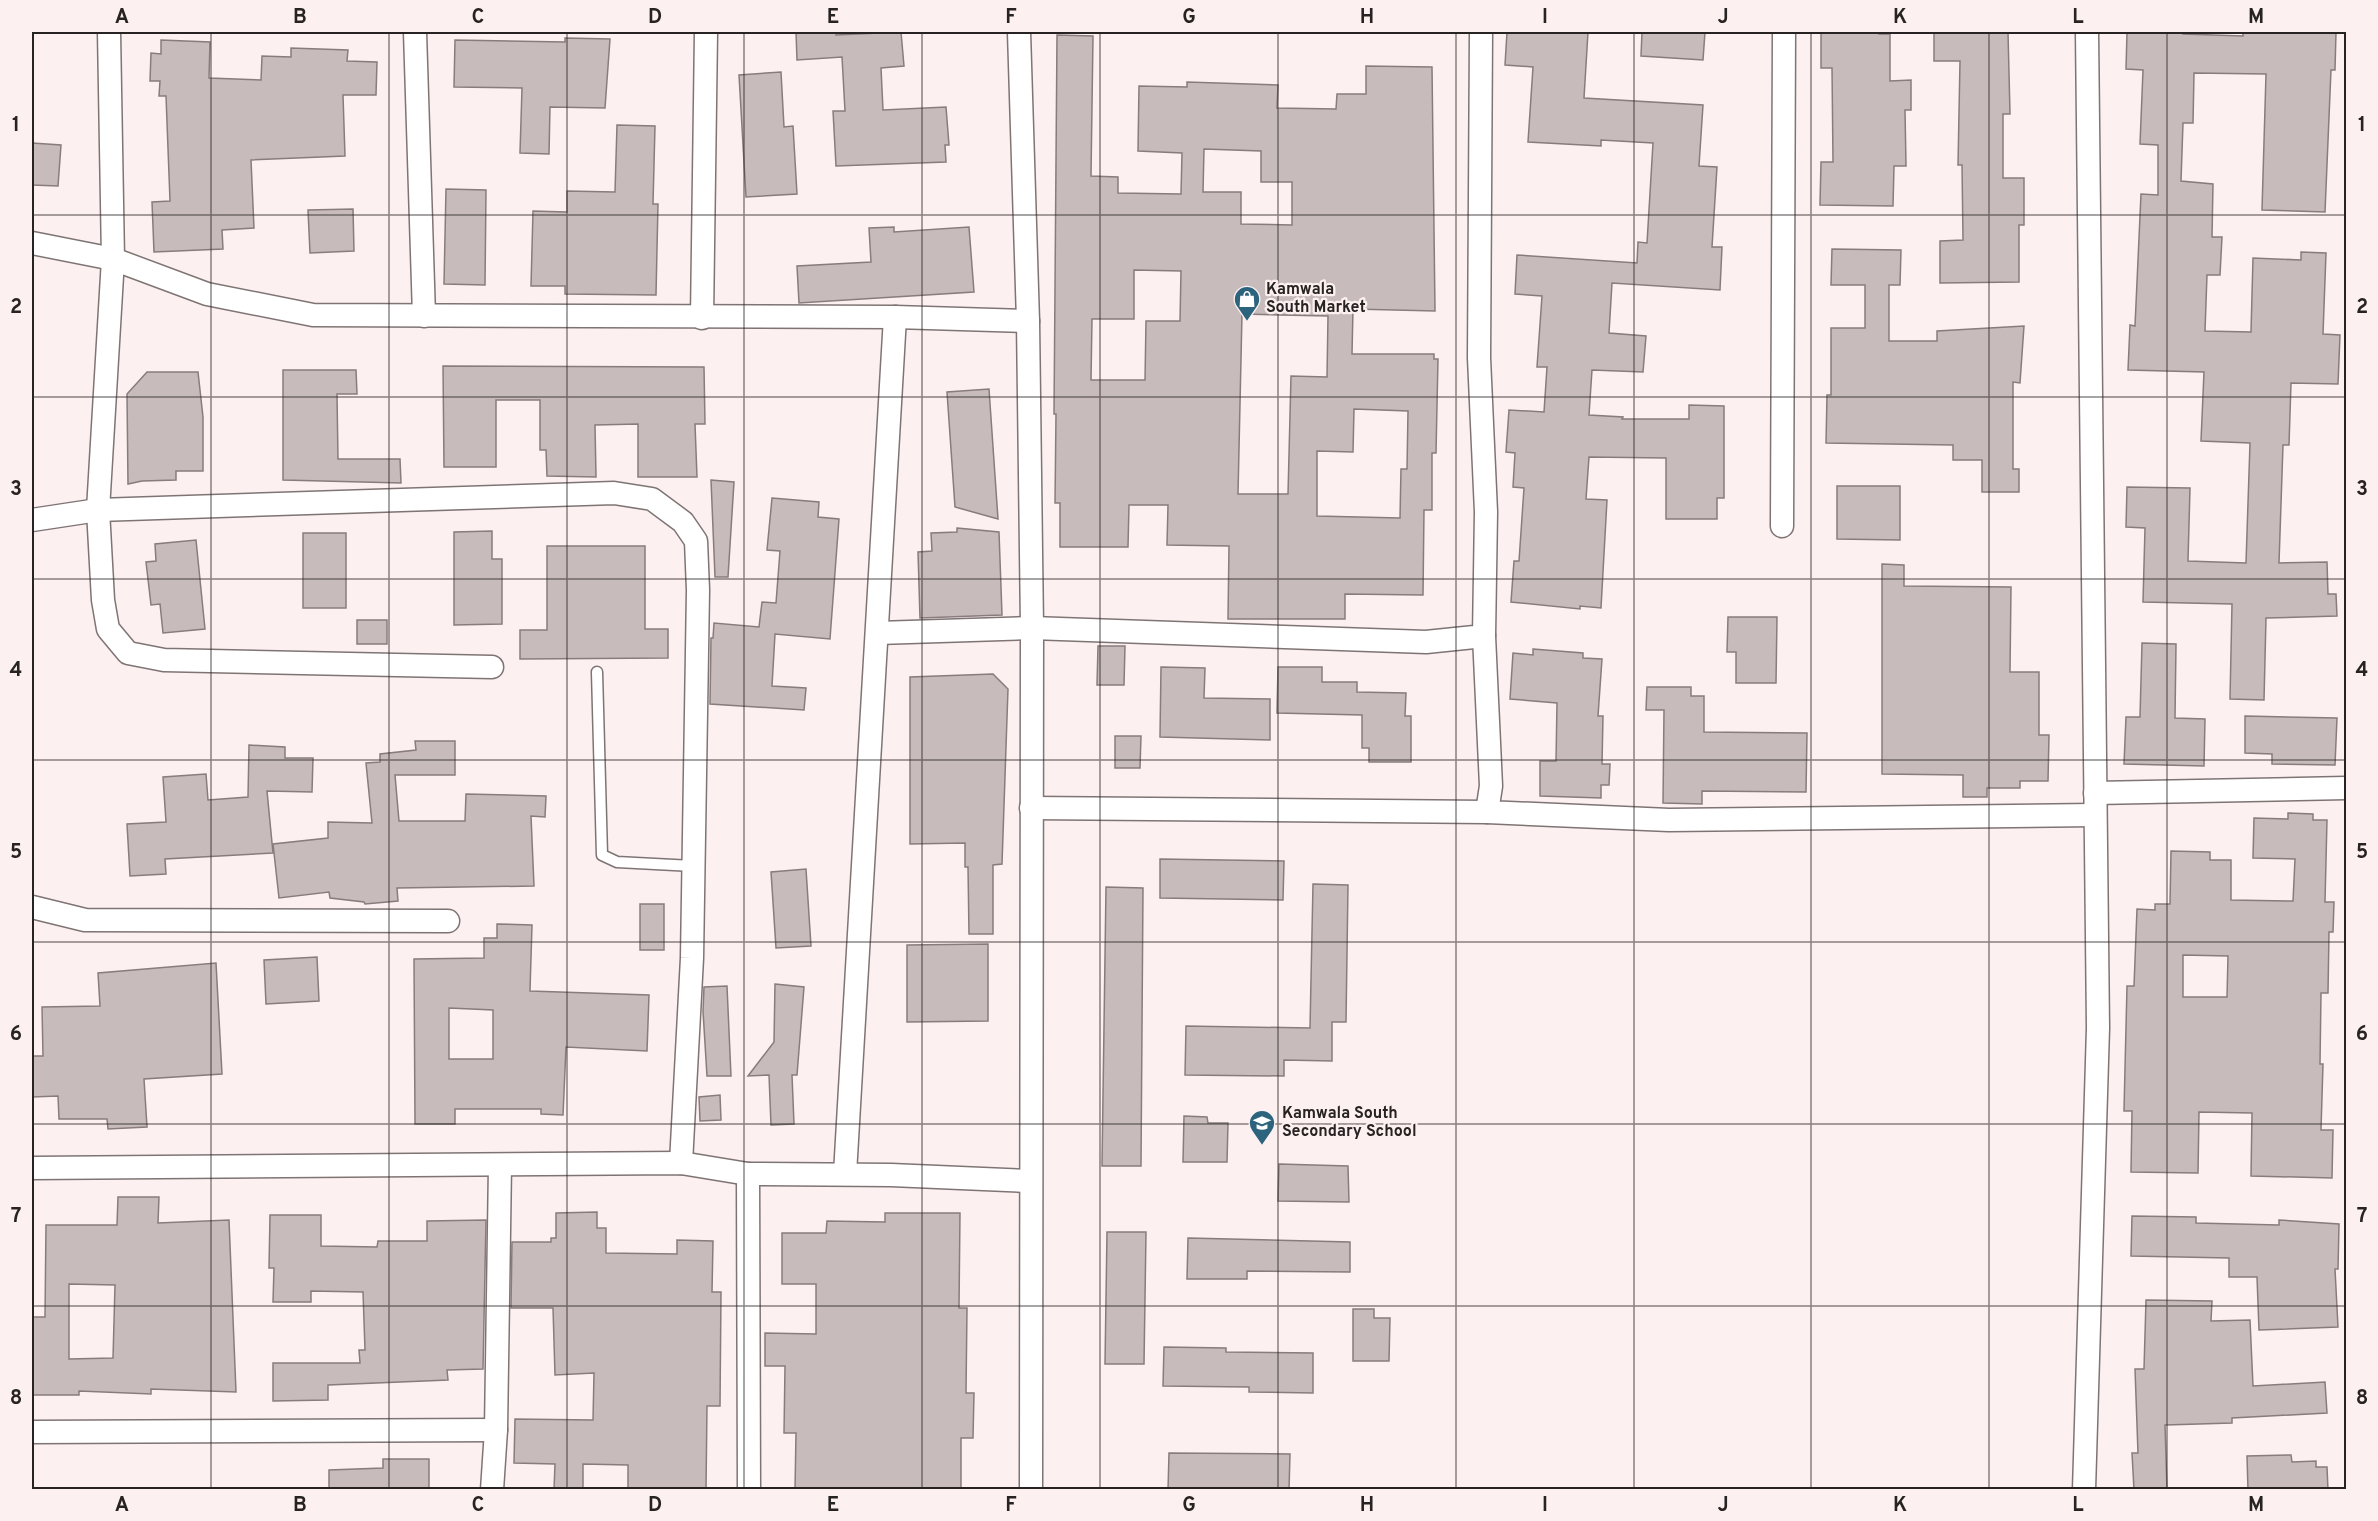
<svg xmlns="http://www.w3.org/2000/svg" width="2378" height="1521" font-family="Overpass,sans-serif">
<rect width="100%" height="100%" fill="#fdf0f0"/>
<g fill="#c7bbbb" stroke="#887c7d" stroke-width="1.5" fill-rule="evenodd">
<polygon points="796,32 836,32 836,35 901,32 904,66 881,68 883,110 946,107 949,145 945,145 946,162 836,166 833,111 845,111 842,57 797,60"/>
<polygon points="1507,32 1588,32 1584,98 1703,105 1699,166 1717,167 1712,247 1722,247 1720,290 1612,283 1609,333 1646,336 1643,372 1592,370 1589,415 1623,417 1622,419 1689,419 1689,405 1724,406 1724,498 1717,498 1717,519 1666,519 1666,458 1589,457 1586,499 1607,500 1601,608 1580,606 1580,609 1511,602 1514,561 1519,561 1524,488 1513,487 1515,453 1506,452 1509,410 1544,412 1547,367 1537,367 1542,296 1515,294 1517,255 1637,263 1638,242 1647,243 1653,143 1601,140 1601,146 1528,142 1533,67 1505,65"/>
<polygon points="1642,32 1705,32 1703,60 1641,56"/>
<polygon points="1821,32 1879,32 1879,34 1890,34 1890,81 1911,80 1911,110 1905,110 1906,166 1894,166 1893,206 1820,205 1821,162 1833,162 1832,68 1821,68"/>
<polygon points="1934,32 2008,32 2010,114 2003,114 2003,178 2024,178 2024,225 2019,225 2019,282 1940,283 1940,241 1963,240 1962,165 1958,165 1960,61 1934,61"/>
<polygon points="2127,32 2183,32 2183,34 2243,36 2243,32 2336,32 2335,70 2331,70 2325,212 2262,210 2266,74 2194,73 2193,123 2183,123 2181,181 2213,184 2212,237 2222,237 2220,275 2207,275 2205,331 2251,332 2253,258 2301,260 2301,252 2326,253 2323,334 2340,335 2338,384 2291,383 2289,445 2283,445 2279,563 2327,562 2328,594 2336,594 2337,616 2266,618 2264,700 2230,699 2232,604 2143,602 2145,528 2126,527 2127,487 2190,488 2188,561 2246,563 2250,443 2201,441 2204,372 2128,370 2130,325 2135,326 2141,194 2158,195 2158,145 2140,144 2143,70 2126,69"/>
<path d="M1057 35 1093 36 1091 176 1118 177V193L1181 194 1182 153 1138 151 1139 86 1187 87V82L1278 85 1277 108 1336 109 1337 94H1366V66L1432 67 1435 311 1353 309 1352 354H1434V359H1438L1436 453H1432V510H1424L1423 595 1345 594V619H1228L1229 546 1167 545 1168 505H1129L1128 547H1060V503H1055L1056 414H1054ZM1204 149 1261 151V182H1292V225L1241 224V192H1203ZM1134 270 1181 271 1180 321H1146L1145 380H1091L1092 319H1134ZM1242 314 1328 316 1327 377 1291 376 1288 494H1238ZM1354 409 1408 411 1407 469H1401L1400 518 1317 516V451L1353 452Z"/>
<polygon points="565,38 610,39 605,108 550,107 549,154 520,153 522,88 454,87 455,40 565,42"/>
<polygon points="161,40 210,42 209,78 261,80 262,56 291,57 291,48 348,50 347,61 377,62 376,95 343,95 345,156 251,160 254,228 222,230 223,249 154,252 152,202 170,201 166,96 159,96 160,81 150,81 151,53 161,54"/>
<polygon points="781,72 784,127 793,126 797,194 746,197 739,75"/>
<polygon points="617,125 655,126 653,204 658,204 656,295 565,294 565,286 531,286 533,211 567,212 567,191 615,192"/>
<polygon points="32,143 61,145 58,186 32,185"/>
<polygon points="446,189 486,190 485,285 444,284"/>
<polygon points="353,209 354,251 310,253 308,210"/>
<polygon points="894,227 894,232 969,227 974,292 799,303 797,266 871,262 869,228"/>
<polygon points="1832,249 1901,250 1900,285 1889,285 1889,341 1937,341 1937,331 2024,326 2020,383 2013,382 2013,469 2019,469 2019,492 1982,492 1982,460 1953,460 1953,445 1826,443 1827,395 1831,395 1831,328 1865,328 1865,285 1831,285"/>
<polygon points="443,366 704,367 705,424 695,424 697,477 638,477 638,424 595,425 596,477 547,476 546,450 540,450 540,400 496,400 496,467 444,467"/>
<polygon points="283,370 356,370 357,394 337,394 338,459 400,459 401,483 283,480"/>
<polygon points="147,372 198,372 203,417 203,471 176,471 176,480 142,481 128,484 127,394"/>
<polygon points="989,389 998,519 955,507 947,392"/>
<polygon points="711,480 734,482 728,577 715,577"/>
<polygon points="1837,486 1900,486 1900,540 1837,539"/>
<polygon points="772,498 819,502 818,517 839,519 830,639 775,634 772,686 806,688 804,710 710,704 711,638 713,638 714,623 759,627 762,602 776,603 780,551 767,550"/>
<polygon points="957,528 999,532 1002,615 920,618 918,552 932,551 931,533 957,532"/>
<polygon points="492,531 492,559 502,559 502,624 454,625 454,532"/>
<rect x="303" y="533" width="43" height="75"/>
<polygon points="196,540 205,629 163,633 160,604 151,605 146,562 156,561 155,544"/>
<polygon points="547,546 645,546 645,629 668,629 668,658 520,659 520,630 547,630"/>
<polygon points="1882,564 1904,565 1904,586 2011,587 2010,672 2039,672 2039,735 2049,735 2048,781 2020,781 2020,788 1987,788 1987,797 1963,797 1963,775 1882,774"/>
<polygon points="1728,617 1777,617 1776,683 1736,683 1736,652 1727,652"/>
<rect x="357" y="620" width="30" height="24"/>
<polygon points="2142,643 2176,644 2175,718 2205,719 2204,766 2124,764 2126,717 2140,717"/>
<polygon points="1098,646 1125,646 1124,685 1097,685"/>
<polygon points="1533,649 1583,653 1583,658 1602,659 1598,716 1603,716 1602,764 1610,764 1609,785 1601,785 1601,798 1540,796 1540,761 1556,761 1557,703 1510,699 1513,653 1533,655"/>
<polygon points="1161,667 1205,668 1204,698 1270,699 1270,740 1160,737"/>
<polygon points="1278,667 1322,667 1322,682 1357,682 1357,692 1406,693 1405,716 1411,716 1411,762 1369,762 1369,748 1362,748 1362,715 1277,713"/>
<polygon points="993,674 1008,689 1002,864 993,865 993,934 969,934 968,867 965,867 965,843 910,844 910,677"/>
<polygon points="1647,687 1691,687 1691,696 1704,696 1704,732 1807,733 1806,792 1702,791 1702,804 1663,803 1664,710 1646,710"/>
<polygon points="2245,716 2337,718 2335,765 2272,764 2272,754 2245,753"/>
<polygon points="1115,736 1141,736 1140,768 1115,768"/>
<polygon points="415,741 455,741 455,775 395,775 399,821 465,821 466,794 546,796 545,817 531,816 534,886 397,888 398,901 365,904 364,902 330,898 329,892 279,898 273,844 328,838 328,822 372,823 366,763 380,762 380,754 416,750"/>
<polygon points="249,745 285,747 285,758 313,758 312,792 267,791 273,853 165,859 166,874 130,876 127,824 166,822 163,777 206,774 208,800 248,797"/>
<path d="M2288 813 2313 814V820H2327L2325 902H2334L2333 932H2329L2328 993H2321L2320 1064H2323L2321 1130H2333L2332 1178 2251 1176 2252 1113 2199 1112 2198 1173 2131 1172 2132 1111H2124L2125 1068 2127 986H2134L2137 909 2155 910V904H2170L2171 851 2210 852V860H2231V900L2293 901 2295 859 2253 858 2254 818 2288 819ZM2183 955 2228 956 2227 997H2183Z"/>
<polygon points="1160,859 1284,861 1283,900 1160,898"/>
<polygon points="806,869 811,946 776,948 771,872"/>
<polygon points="1313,884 1348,885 1346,1022 1332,1022 1332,1061 1284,1060 1284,1076 1185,1075 1186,1026 1310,1028"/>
<polygon points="1106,887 1143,888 1141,1166 1102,1166"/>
<rect x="640" y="904" width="24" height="46"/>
<path d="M497 924 532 925 530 991 649 995 647 1051 566 1047 563 1115 541 1114V1109H455V1124H415L414 959 484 958V938H497ZM449 1008 493 1010V1059H449Z"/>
<polygon points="988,944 988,1021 907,1022 907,945"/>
<polygon points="317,957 319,1001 266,1004 264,960"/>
<polygon points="216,963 222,1074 144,1079 147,1127 108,1129 107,1119 59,1119 58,1096 32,1097 32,1056 43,1056 42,1007 100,1006 98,973"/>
<polygon points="775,984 804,987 797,1075 792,1075 794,1124 771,1125 769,1075 748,1076 774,1042"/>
<polygon points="727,986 731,1076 707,1076 703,1011 704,987"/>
<polygon points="720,1095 721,1120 700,1121 699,1097"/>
<polygon points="1184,1116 1207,1117 1208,1123 1228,1123 1227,1162 1183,1162"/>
<polygon points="1279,1164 1348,1166 1349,1202 1278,1201"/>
<path d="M118 1197H159L158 1223 229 1220 236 1392 151 1389V1394L79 1391V1395H32V1317H45L46 1225H117ZM69 1284 115 1285 113 1358 69 1359Z"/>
<polygon points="597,1212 597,1228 606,1228 606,1253 677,1254 677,1240 713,1241 712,1292 721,1292 720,1406 707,1406 706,1490 628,1490 628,1465 583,1464 583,1490 554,1490 555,1464 514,1463 515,1419 593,1420 594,1373 555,1375 553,1308 511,1308 512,1242 551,1242 551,1238 556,1238 556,1213"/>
<polygon points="885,1213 960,1213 959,1308 967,1308 966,1393 974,1393 973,1438 961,1438 961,1490 795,1490 796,1433 784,1433 785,1366 765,1366 765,1333 816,1334 816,1284 782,1284 782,1233 826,1233 827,1221 885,1222"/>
<polygon points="270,1215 321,1215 321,1246 377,1247 378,1241 427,1241 427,1221 486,1220 483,1369 447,1370 448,1380 328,1385 328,1400 273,1401 273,1363 360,1363 359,1350 365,1350 363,1292 311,1291 311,1302 273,1302 274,1268 269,1268"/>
<polygon points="2132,1216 2196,1217 2196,1223 2279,1225 2279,1220 2339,1224 2338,1269 2335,1269 2338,1327 2259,1330 2257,1277 2229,1277 2229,1258 2131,1256"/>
<polygon points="1107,1232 1146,1232 1144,1364 1105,1364"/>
<polygon points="1188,1238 1350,1242 1350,1272 1247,1271 1247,1279 1187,1279"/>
<polygon points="2146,1300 2212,1301 2211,1321 2250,1320 2253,1386 2325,1382 2327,1413 2232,1418 2232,1423 2165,1425 2167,1490 2134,1490 2132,1453 2138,1453 2135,1369 2144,1369"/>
<polygon points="1353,1309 1374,1309 1374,1318 1390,1318 1389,1361 1353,1361"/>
<polygon points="1164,1347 1226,1348 1226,1352 1313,1353 1313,1393 1249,1392 1249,1387 1163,1386"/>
<polygon points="1169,1453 1290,1454 1289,1490 1168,1490"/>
<polygon points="2291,1455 2292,1462 2316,1461 2316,1467 2327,1467 2328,1490 2248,1490 2247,1456"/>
<polygon points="383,1459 429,1459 429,1490 329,1490 329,1470 383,1468"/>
</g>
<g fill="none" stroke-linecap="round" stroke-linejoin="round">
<g stroke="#7f7474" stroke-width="13">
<polyline id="lane" points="597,672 602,855 617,862 693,866"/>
</g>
<g stroke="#7f7474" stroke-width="25">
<g id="street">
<polyline points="109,32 113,259 98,510 103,600 108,629 128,653 164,660 492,667"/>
<polyline points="415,32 424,316"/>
<polyline points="1019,32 1028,321 1032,628 1031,1490"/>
<polyline points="32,243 113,259 207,294 313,315 895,317 1028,321"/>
<polyline points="702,318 706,32"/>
<polyline points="32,520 98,510 614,493 652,499 683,522 696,541 698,590 692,958 681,1163"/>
<polyline points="1782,526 1784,32"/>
<polyline points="878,633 1032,628 1426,642 1484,636 1486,512 1479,358 1481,32"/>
<polyline points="1484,636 1491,786 1487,812 1669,820 2095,815"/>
<polyline points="2095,793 2346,788"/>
<polyline points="1031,808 1487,812"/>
<polyline points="32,907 85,920 448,921"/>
<polyline points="32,1168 681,1163 748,1174 891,1175 1030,1181"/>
<polyline points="748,1174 749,1490"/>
<polyline points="845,1174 895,317"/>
<polyline points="32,1432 496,1430"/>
<polyline points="492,1490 496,1430 500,1165"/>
<polyline points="2084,1490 2098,1028 2087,32"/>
</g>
</g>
<use href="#lane" stroke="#fff" stroke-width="10"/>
<use href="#street" stroke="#fff" stroke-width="22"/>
</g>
<path fill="none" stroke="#282323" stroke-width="1.5" stroke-opacity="0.55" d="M211 32V1490M389 32V1490M567 32V1490M744 32V1490M922 32V1490M1100 32V1490M1278 32V1490M1456 32V1490M1634 32V1490M1811 32V1490M1989 32V1490M2167 32V1490M32 215H2346M32 397H2346M32 579H2346M32 760H2346M32 942H2346M32 1124H2346M32 1306H2346"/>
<defs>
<g id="shop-pin" transform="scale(1.35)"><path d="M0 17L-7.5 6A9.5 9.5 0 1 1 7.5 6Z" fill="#2c647e" stroke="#fdf0f0"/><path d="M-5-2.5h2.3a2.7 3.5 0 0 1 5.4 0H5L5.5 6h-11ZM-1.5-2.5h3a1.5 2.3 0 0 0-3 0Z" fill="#fff"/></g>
<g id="school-pin" transform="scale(1.35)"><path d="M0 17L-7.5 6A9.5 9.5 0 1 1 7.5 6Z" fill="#2c647e" stroke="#fdf0f0"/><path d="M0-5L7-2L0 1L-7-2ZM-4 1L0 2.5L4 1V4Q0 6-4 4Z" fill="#fff"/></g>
</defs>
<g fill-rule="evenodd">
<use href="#shop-pin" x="1247" y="299"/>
<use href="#school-pin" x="1262" y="1123"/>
</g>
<g text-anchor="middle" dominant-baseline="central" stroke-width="4.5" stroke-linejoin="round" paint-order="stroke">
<g font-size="16" font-weight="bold" fill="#282323" stroke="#fdf0f0" text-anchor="start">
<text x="1266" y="290">Kamwala<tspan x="1266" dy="18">South Market</tspan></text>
<text x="1282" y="1114">Kamwala South<tspan x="1282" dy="18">Secondary School</tspan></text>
</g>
</g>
<rect width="2378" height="1521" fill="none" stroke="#fdf0f0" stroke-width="66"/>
<rect x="33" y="33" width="2312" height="1455" fill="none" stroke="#282323" stroke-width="2"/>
<g font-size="20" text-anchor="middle" font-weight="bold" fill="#282323">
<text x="122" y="23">A</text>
<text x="300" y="23">B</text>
<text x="478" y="23">C</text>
<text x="655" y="23">D</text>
<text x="833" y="23">E</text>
<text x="1011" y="23">F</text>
<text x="1189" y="23">G</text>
<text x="1367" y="23">H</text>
<text x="1545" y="23">I</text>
<text x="1723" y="23">J</text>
<text x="1900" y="23">K</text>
<text x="2078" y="23">L</text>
<text x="2256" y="23">M</text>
<text x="16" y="131">1</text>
<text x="2362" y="131">1</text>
<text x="16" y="313">2</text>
<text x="2362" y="313">2</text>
<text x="16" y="495">3</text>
<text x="2362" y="495">3</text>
<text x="16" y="676">4</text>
<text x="2362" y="676">4</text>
<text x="16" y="858">5</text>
<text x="2362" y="858">5</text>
<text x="16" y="1040">6</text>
<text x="2362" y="1040">6</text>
<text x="16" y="1222">7</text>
<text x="2362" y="1222">7</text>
<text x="16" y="1404">8</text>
<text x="2362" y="1404">8</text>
<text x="122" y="1511">A</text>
<text x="300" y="1511">B</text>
<text x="478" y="1511">C</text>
<text x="655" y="1511">D</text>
<text x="833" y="1511">E</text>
<text x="1011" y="1511">F</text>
<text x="1189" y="1511">G</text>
<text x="1367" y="1511">H</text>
<text x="1545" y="1511">I</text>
<text x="1723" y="1511">J</text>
<text x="1900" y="1511">K</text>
<text x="2078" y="1511">L</text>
<text x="2256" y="1511">M</text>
</g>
</svg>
